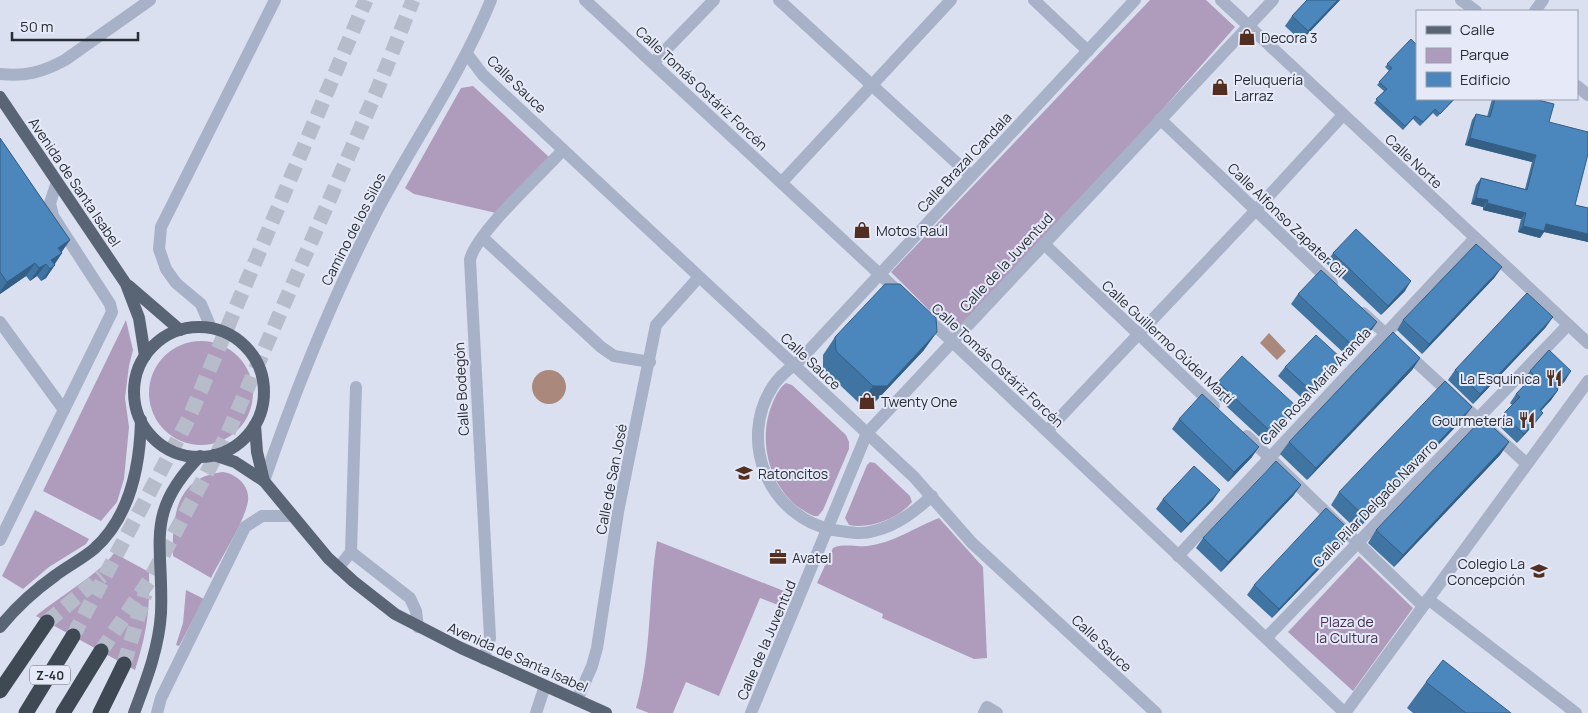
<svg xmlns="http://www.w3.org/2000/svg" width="1588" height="713" font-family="Manrope,sans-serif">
<rect width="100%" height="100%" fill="#dbe0f0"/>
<g fill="#af9cbd">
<polygon points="1150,0 1206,0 1235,27 1044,244 952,333 891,272"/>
<polygon points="473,86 549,157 496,213 414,194 405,188 461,88"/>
<polygon points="126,320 133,350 129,366 125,398 129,427 124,479 117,502 101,521 43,491"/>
<circle cx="201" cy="393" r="52"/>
<path d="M786 383 792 385 846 435 849 442V449L823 510 818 516C812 517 807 512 801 509 768 486 757 438 773 402 776 395 780 387 786 383Z"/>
<path d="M870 462 875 463 910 496 912 502C898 519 870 529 849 525L845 518 867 465Z"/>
<path d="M223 472C236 474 250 485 248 501 245 521 221 558 211 578L173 556C172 516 176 477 223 472Z"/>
<polygon points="35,510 89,539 86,544 49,567 23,589 2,576"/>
<path d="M939 518 983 567 987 658 974 659 882 618 883 614 817 583 833 548C841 543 857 547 867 546 894 543 915 527 939 518Z"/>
<path d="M657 541 789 593 783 607 760 598 719 696 686 682 673 713H649L636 708C652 654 648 596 657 541Z"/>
<path d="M114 553 149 572C150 610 147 633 135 670L36 616C57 598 101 573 114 553Z"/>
<polygon points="1359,556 1413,608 1353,691 1288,632"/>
<polygon points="186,590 204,599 179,646 176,645 183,623"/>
</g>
<g fill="#ab887c">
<polygon points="1269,333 1286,351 1277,360 1260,343"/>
<circle cx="549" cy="387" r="17"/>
</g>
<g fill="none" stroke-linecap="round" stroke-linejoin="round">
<g stroke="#b7bcca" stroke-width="15" stroke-dasharray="15 8" stroke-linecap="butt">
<polyline points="47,622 102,576"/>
<polyline points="73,636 189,418 366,0"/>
<polyline points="101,651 149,581 227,435 378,88 413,0"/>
<polyline points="124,664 145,594"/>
</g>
<g stroke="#a7b1c7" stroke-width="12">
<polyline points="585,0 902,295"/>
<polyline points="779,0 971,176"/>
<polyline points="1034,0 1088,51"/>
<polyline points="1221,0 1588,343"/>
<polyline points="1461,0 1476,11"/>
<polyline points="1535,11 1543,0"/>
<polyline points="467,54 483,75 914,477 972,543 1156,713"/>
<polyline points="653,63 714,0"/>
<path d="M0 74C25 77 43 72 65 60L150 0"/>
<polyline points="1577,86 1588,95"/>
<polyline points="1160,119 1332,283"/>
<polyline points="782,182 951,0"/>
<polyline points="483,238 601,347 614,356 650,362"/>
<polyline points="1044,244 1214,406"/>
<polyline points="1363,313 1527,464"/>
<polyline points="926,317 1345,713"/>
<polyline points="0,322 64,410"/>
<polyline points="211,328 201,304 176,283 166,269 159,249 161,227 275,0"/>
<polyline points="1047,431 1255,211 1343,115"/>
<polyline points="1247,436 1423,606"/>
<path d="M264 481C296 388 333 296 378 209 415 139 461 74 491 0"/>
<path d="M932 496C915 511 898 525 874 531 861 535 847 532 833 530 769 517 737 441 773 386 780 375 790 368 800 360L1135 0"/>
<polyline points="0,540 112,312 110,304 53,216 50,203 57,182"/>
<polyline points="351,552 410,598 416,611 418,627"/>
<polyline points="1178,556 1475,238"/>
<polyline points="338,568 351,552 356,387"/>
<polyline points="1428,599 1576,713"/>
<polyline points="1266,638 1568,325"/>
<path d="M484 659 490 638 470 260C475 234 542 173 563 150"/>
<polyline points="577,700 592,666 597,648 618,512 656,325 699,277"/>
<polyline points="157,713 161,698 245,527 262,516 293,516"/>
<polyline points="536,713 545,686"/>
<polyline points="751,713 867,433 1273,0"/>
<polyline points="984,713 987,707 997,713"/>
<polyline points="1345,713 1588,381"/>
</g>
<g stroke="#596575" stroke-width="12">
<polyline points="0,97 126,284 139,318 145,356"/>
<polyline points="129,286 180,330"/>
<circle cx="199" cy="392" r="65"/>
<polyline points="255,425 257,452 264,481"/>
<polyline points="214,455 235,462 264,481 328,558 353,581 395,614 461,648 606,713"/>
<path d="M0 627C16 607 35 590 56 575 68 566 82 559 94 549 130 517 140 466 141 420"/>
<path d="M134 713C146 681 159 648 161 613 164 543 143 514 200 456"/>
</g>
<g stroke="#3f4954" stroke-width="15">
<polyline points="0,691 47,622"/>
<polyline points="26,713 73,636"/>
<polyline points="63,713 101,651"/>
<polyline points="100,713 124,664"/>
</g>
</g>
<g fill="#4074a3">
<polygon points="1307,0 1340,0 1301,41 1285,26 1292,16"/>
<polygon points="1411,39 1417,99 1455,99 1437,117 1433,113 1420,126 1413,119 1403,130 1374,103 1384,91 1377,85 1389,71 1385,67"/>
<polygon points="1492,99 1534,99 1549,122 1575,205 1588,208 1588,242 1544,232 1540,238 1518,232 1521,219 1483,210 1483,207 1471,204 1476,185 1481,178 1525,189 1532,162 1465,145 1472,120 1476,114 1487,117"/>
<polygon points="0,138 70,240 61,252 62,253 46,278 41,281 37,276 30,281 26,276 0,294"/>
<polygon points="1333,253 1405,291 1381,315 1326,263"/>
<polygon points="1495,277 1422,354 1397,330 1403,320"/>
<polygon points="1298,294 1377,322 1370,332 1347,356 1291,304"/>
<polygon points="1546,327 1473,404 1448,380 1455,370"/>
<polygon points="835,337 924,350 874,403 860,404 823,369 823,355"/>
<polygon points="1420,358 1412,370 1307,480 1280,454 1289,442"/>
<polygon points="1285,367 1335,369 1305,401 1278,376"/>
<polygon points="1530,371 1565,381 1557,389 1558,390 1551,400 1541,411 1536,422 1517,443 1497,424 1503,414 1512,405 1510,403 1516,394 1526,384 1523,381"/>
<polygon points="1218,382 1289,416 1265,442 1211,392"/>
<polygon points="1179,419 1252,457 1228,482 1172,429"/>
<polygon points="1463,419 1357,530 1331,505 1339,492"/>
<polygon points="1509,442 1500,455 1394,567 1368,543 1376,530"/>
<polygon points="1294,495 1221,572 1196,548 1203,538"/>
<polygon points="1163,499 1213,500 1181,533 1156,509"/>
<polygon points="1345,542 1272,618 1247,595 1254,585"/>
<polygon points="1426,682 1511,713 1413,713 1407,708"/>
</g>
<g fill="#345e84">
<polygon points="1338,0 1340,0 1301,41 1308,31"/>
<polygon points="1470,138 1536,155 1532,162 1465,145"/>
<polygon points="1476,198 1488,200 1483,207 1471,204"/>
<polygon points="1487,203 1526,213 1521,219 1483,210"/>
<polygon points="1546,224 1588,234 1588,242 1544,232 1540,238 1518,232 1523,226"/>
<polygon points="70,240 61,253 58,248"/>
<polygon points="62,253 53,266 51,260"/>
<polygon points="35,263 26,276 0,294 0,292 7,282"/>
<polygon points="46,264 37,276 30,281 39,268"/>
<polygon points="55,265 46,278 41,281 50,269"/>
<polygon points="1502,267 1495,277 1422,354 1429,344"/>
<polygon points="1411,281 1405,291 1381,315 1388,306"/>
<polygon points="1553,317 1546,327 1473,404 1480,394"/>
<polygon points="1377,322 1370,332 1347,356 1354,347"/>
<polygon points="937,332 924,350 874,403 860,404 873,386"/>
<polygon points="1420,358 1412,370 1307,480 1316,468"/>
<polygon points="1342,359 1335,369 1305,401 1311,391"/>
<polygon points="1571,371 1565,381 1549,398 1556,388"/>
<polygon points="1558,390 1551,400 1533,419 1540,410"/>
<polygon points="1296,406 1289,416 1265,442 1271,432"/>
<polygon points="1472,407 1463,419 1357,530 1366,518"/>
<polygon points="1543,413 1536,422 1517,443 1524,434"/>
<polygon points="1509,442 1500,455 1394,567 1403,555"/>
<polygon points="1259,447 1252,457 1228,482 1234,472"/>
<polygon points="1301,485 1294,495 1221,572 1228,562"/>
<polygon points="1220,490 1213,500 1181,533 1188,524"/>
<polygon points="1352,532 1345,542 1272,618 1279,609"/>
</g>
<g fill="#4b87bd" stroke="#345e84">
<polygon points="1307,0 1338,0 1308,31 1292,16"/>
<polygon points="1411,39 1417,45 1417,99 1454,99 1440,114 1435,109 1423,122 1415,116 1405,126 1376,99 1387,89 1379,82 1392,68 1387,64"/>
<polygon points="1495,99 1534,99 1554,104 1549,122 1588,132 1588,154 1575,205 1588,208 1588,234 1546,224 1544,231 1523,226 1526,213 1487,203 1488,200 1476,198 1481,178 1527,190 1536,155 1470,138 1476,114 1490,117"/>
<polygon points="0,138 70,240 58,248 62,253 51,260 55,265 50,269 46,264 39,268 35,263 7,282 0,272"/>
<polygon points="1356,229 1411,281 1388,306 1333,253"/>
<polygon points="1476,244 1502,267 1429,344 1403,320"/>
<polygon points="1321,270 1377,322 1354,347 1298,294"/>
<polygon points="885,284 900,284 936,318 937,332 887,386 873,386 836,351 835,337"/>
<polygon points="1527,293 1553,317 1480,394 1455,370"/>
<polygon points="1393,332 1420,358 1316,468 1289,442"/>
<polygon points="1316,335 1342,359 1311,391 1285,367"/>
<polygon points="1549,350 1571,371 1556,388 1558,390 1540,410 1543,413 1524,434 1503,414 1520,397 1516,394 1534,375 1530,371"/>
<polygon points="1242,356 1296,406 1271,432 1218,382"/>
<polygon points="1445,381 1472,407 1366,518 1339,492"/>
<polygon points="1202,394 1259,447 1234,472 1179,419"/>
<polygon points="1483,418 1509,442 1403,555 1376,530"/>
<polygon points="1276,461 1301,485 1228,562 1203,538"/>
<polygon points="1194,466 1220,490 1188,524 1163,499"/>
<polygon points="1326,508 1352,532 1279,609 1254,585"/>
<polygon points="1443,660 1511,713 1466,713 1426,682"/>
</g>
<defs>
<g id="shop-bare" transform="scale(1.35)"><path d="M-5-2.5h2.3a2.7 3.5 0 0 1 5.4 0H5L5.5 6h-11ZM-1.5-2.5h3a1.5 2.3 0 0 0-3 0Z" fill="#522f20" stroke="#e6eaf8" stroke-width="2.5" paint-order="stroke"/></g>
<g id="restaurant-bare" transform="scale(1.35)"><path d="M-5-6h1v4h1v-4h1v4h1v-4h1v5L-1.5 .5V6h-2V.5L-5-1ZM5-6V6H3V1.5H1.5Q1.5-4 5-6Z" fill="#522f20" stroke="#e6eaf8" stroke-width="2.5" paint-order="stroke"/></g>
<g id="school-bare" transform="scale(1.35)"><path d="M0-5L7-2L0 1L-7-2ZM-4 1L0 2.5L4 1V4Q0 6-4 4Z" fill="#522f20" stroke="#e6eaf8" stroke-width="2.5" paint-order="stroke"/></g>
<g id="office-bare" transform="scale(1.35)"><path d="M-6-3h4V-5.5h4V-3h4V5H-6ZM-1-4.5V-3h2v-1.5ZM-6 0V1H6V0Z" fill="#522f20" stroke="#e6eaf8" stroke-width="2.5" paint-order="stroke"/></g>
</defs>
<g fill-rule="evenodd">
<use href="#shop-bare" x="1247" y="37"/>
<use href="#shop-bare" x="1220" y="87"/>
<use href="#shop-bare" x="862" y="230"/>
<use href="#restaurant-bare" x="1554" y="378"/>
<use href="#shop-bare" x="867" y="401"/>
<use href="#restaurant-bare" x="1527" y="420"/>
<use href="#school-bare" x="744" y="473"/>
<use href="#office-bare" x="778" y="557"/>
<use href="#school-bare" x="1539" y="571"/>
</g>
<g text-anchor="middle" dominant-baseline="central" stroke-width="4" stroke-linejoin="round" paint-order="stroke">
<rect fill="#e6eaf8" stroke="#60666f" stroke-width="1" x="30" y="665.5" width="40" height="19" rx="4"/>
<g font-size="12" font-weight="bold" fill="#272d34">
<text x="50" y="675">Z-40</text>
</g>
<g font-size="14" fill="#272d34" stroke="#e6eaf8" text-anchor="start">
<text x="1261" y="37">Decora 3</text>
<text x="1234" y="79">Peluquería<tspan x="1234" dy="16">Larraz</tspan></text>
<text x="876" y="230">Motos Raúl</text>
<text x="1540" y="378" text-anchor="end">La Esquinica</text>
<text x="881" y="401">Twenty One</text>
<text x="1513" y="420" text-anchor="end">Gourmetería</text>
<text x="758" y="473">Ratoncitos</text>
<text x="792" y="557">Avatel</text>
<text x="1525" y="563" text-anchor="end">Colegio La<tspan x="1525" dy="16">Concepción</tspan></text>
</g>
<g font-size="14" fill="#272d34" stroke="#e6eaf8">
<text transform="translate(517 84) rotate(44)">Calle Sauce</text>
<text transform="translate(702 88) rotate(43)">Calle Tomás Ostáriz Forcén</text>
<text transform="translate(1414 161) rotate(43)">Calle Norte</text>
<text transform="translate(964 162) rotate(-47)">Calle Brazal Candala</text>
<text transform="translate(75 182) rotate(56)">Avenida de Santa Isabel</text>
<text transform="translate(1287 220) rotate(44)">Calle Alfonso Zapater Gil</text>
<text transform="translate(353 229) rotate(-63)">Camino de los Silos</text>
<text transform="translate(1006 262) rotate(-47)">Calle de la Juventud</text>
<text transform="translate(1168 342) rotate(43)">Calle Guillermo Gúdel Martí</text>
<text transform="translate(811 361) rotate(43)">Calle Sauce</text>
<text transform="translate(998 365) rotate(43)">Calle Tomás Ostáriz Forcén</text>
<text transform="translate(1315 386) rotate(-47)">Calle Rosa María Aranda</text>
<text transform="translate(461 389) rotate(-93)">Calle Bodegón</text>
<text transform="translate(611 479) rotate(-79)">Calle de San José</text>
<text transform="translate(1375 503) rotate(-46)">Calle Pilar Delgado Navarro</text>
<text transform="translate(766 640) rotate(-67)">Calle de la Juventud</text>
<text transform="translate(1102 643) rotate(43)">Calle Sauce</text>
<text transform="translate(518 657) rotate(24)">Avenida de Santa Isabel</text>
</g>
<g font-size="14" fill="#422d50" stroke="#e6eaf8">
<text x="1347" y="621">Plaza de<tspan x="1347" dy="16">la Cultura</tspan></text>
</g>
</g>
<rect x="1416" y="10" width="162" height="90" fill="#e6eaf8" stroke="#9a9eaa"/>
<rect x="1426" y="26" width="25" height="8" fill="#596575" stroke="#9a9eaa"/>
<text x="1460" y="35" font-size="15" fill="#272d34">Calle</text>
<rect x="1426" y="48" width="25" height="15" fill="#af9cbd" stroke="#9a9eaa"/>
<text x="1460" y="60" font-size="15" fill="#272d34">Parque</text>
<rect x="1426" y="72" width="25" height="15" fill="#4b87bd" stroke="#9a9eaa"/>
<text x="1460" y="85" font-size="15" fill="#272d34">Edificio</text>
<path d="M12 32v8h126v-8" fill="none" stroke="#272d34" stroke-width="2.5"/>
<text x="20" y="32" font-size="15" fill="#272d34" stroke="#e6eaf8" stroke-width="4" paint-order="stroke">50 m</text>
</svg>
